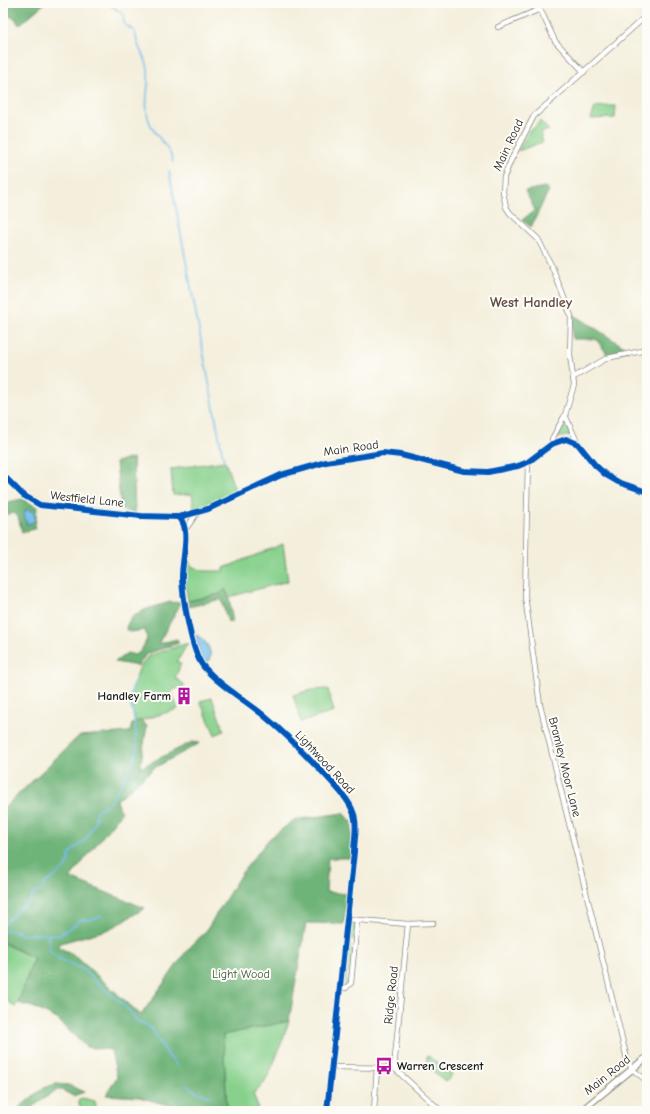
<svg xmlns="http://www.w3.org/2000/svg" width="650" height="1114" font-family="'Comic Neue',sans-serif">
<rect width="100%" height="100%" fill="#fdfcf7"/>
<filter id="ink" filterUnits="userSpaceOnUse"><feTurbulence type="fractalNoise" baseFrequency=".025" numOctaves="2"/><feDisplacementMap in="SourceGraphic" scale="8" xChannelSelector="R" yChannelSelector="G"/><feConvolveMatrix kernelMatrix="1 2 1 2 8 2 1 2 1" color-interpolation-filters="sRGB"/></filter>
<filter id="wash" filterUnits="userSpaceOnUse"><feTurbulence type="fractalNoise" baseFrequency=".012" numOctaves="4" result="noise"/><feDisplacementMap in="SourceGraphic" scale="16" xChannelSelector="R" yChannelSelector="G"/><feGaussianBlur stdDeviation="0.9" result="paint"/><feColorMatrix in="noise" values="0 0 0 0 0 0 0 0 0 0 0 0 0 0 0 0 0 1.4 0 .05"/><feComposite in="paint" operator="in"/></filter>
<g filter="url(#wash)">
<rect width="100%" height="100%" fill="#f4efdc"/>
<g fill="#88d18d" stroke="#527654">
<polygon points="609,106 616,106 615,118 591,119 595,107"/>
<polygon points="540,121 549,130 540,133 543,142 518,151 530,129 533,129"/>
<polygon points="564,422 566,422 571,435 557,438"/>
<polygon points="225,461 236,493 215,503 194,509 192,494 173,495 171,469"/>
<polygon points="283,544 288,581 229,597 225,589 220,594 188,601 185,582 185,560 188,560 191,566 204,571 224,571 224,568"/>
<polygon points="188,643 177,662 181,664 175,678 185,685 171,691 178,709 136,722 131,707 131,692 139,669 148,656"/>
<polygon points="328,689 334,712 301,722 293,695 311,690"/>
<polygon points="212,698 224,731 215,735 200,701"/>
<polygon points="352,922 355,925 354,939 350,940 350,948 353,950 350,971 347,972 347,980 349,982 348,985 344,987 350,923"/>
<polygon points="3,943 34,958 18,1003 15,1007 3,997"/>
<path d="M289 1021C283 1037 269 1087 253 1093L258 1108 245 1111 227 1110 223 1035Z"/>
<polygon points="427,1055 452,1075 446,1082 427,1066"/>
<polygon points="82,1098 95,1101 97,1111 81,1111 78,1101"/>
</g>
<g fill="#6eb378" stroke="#45684a">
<polygon points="3,3 45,3 19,25 15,18 3,14"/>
<polygon points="545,187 549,190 531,227 522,220 535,210 525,191"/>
<polygon points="573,314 629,350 608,355 596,339 572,339"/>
<polygon points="133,458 135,513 121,510 116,462"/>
<polygon points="22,499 37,507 35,529 22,532 18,517 14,513 3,515 3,503"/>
<polygon points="225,589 229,597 233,622 228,622 221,599 189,607 188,601 220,594"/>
<path d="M170 602 181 603 158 644 177 639 179 643 146 654 138 666 115 662 127 653 135 655 141 651 147 639 145 630 130 632 126 629C128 611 155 607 170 602Z"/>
<polygon points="141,720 147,726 140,768 192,742 200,743 154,768 117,800 121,813 70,878 145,908 110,929 61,943 58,947 73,954 141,1015 188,949 206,931 241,874 269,839 294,820 343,813 352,822 351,858 328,858 326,892 347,894 344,924 306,923 289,1021 223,1035 227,1110 189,1111 139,1097 106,1095 117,1077 111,1050 86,1047 57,1019 33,1007 18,1003 34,958 3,943 3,809 79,736 130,732 132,724"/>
<polygon points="56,1084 68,1085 85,1092 73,1096 62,1090 56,1090 27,1111 15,1111 43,1088"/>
</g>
<g fill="#71bcea" stroke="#466c83">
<polygon points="26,509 34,512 35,521 27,525 24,514"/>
<path d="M196 635C207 640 216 655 206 664L201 657 195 637Z"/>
</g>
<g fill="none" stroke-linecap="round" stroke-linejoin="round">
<g stroke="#71bcea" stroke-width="1.5">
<path d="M108 3 124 15C121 26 129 26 135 32 136 37 137 42 139 47 142 55 147 60 148 69 150 86 143 104 149 121 154 137 170 145 173 162"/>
<polyline points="169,171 224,462"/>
<polyline points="3,925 20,908 30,902 32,895 37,892 41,892 46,881 49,881 65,868 69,861 69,855 73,850 85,841 95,822 96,811 109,803 114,796 133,763 137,751 135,724 130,696 135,679"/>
<path d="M3 930 16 931 23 935 38 934 51 935 53 934 58 936C65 930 74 927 80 920H88L102 916"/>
<polyline points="48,935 50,951 58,958 82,969 128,1009 137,1021 151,1028 165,1051 177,1066"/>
<polyline points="186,1085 195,1091 210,1097"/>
</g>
</g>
</g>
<g filter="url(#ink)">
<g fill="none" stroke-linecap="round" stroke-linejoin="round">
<g stroke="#88867c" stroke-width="6">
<g id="minor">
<polyline points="498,27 538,10 541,11 555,41 584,72"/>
<polyline points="574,377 607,358 647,350"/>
<polyline points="565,415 578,444"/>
<polyline points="552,444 552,439 565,415 574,385 570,355 571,316 553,269 538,239 510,213 506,207 503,192 504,177 511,160 534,116 647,15"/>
<polyline points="528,462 525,596 540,705 627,1059 632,1069 647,1081"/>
<polyline points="3,475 23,495 40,505 141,516 179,517 208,509 281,475 326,462 383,453 401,455 464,471 488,472 518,466 528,462 552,444 566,439 578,444 595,465 606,475 618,482 647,492"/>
<path d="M179 517C192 529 181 562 182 579 183 598 191 651 203 666 219 685 242 698 262 714 286 734 308 756 329 779 339 790 353 804 355 819 357 830 354 842 354 852L327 1111"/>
<polyline points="185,530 197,513"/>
<polyline points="347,919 408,924 433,923"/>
<polyline points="340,987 346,988 351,983 357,920"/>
<polyline points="331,1067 394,1068 441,1111"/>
<polyline points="394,1068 408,924"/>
<polyline points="374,1111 377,1068"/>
</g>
</g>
<g stroke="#88867c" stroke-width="8">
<polyline id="major" points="581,1111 647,1057"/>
</g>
<use href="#minor" stroke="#fff" stroke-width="4.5"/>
<use href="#major" stroke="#fff" stroke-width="5.5"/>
<g stroke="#fdfcf7" stroke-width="8">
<g id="cycleway">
<polyline points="3,475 23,495 40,505 141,516 179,517 208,509 281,475 326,462 383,453 401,455 464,471 488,472 518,466 528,462 552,444 566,439 578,444 595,465 606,475 618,482 647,492"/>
<path d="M179 517C192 529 181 562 182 579 183 598 191 651 203 666 219 685 242 698 262 714 286 734 308 756 329 779 339 790 353 804 355 819 357 830 354 842 354 852L327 1111"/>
</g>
</g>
<use href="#cycleway" stroke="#0057b8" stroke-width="6"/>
</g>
</g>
<defs>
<g id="building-bare" transform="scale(1.38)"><path d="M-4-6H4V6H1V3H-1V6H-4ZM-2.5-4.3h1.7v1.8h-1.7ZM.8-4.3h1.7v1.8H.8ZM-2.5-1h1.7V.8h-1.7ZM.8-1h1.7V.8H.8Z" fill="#b5179e" stroke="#fdfcf7" stroke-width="2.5" paint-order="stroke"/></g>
<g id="bus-bare" transform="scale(1.38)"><path d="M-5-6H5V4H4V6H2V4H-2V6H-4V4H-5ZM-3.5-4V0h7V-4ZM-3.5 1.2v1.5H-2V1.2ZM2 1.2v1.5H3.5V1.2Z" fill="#b5179e" stroke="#fdfcf7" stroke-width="2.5" paint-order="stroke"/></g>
</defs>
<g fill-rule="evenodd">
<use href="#building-bare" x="184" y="696"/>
<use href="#bus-bare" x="384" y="1066"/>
</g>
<g text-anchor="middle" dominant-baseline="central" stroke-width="4" stroke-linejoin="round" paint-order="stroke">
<g font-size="12" fill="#1c1c1c" stroke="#fdfcf7">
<text transform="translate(508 145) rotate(-65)">Main Road</text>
<text transform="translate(351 448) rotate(-8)">Main Road</text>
<text transform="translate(87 499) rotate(6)">Westfield Lane</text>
<text transform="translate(325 762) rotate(47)">Lightwood Road</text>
<text transform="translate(565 767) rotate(76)">Bramley Moor Lane</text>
<text transform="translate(391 995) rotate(-84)">Ridge Road</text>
<text transform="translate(607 1075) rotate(-39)">Main Road</text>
</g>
<g font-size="12" font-weight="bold" fill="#1c1c1c" stroke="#fdfcf7" text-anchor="end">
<text x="171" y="696">Handley Farm</text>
<text x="397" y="1066" text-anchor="start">Warren Crescent</text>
</g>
<g font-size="12" fill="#425b44" stroke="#fdfcf7">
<text x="241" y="974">Light Wood</text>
</g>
<g font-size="14" font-weight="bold" fill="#644b46" stroke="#fdfcf7">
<text x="531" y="302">West Handley</text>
</g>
</g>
<rect width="650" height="1114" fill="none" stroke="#fdfcf7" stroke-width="16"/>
</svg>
